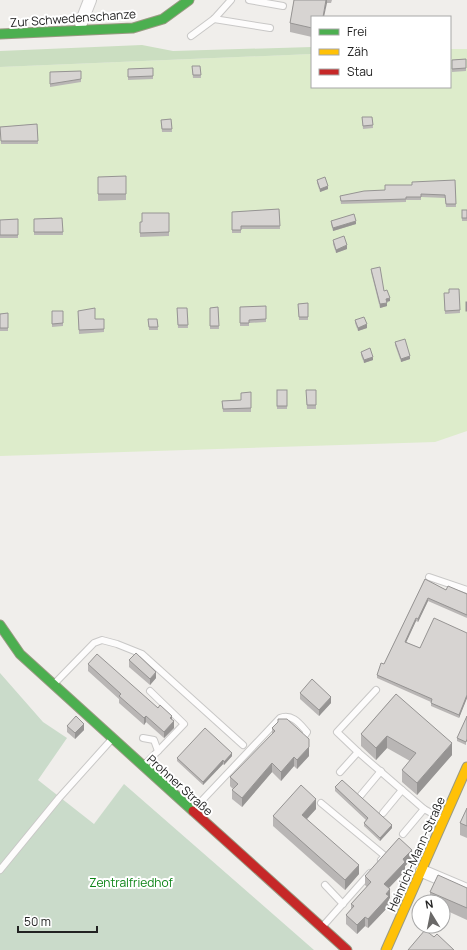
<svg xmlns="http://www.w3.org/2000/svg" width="467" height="950" font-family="Manrope,sans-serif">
<rect width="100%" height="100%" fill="#f0eeeb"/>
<polygon fill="#ddeccb" points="450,49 467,49 467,431 435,442 0,456 0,67 312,54 312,87 450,87"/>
<polygon fill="#cbdec1" points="142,45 173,51 312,47 312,54 0,67 0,51"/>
<polygon fill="#cadbca" points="0,673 43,722 67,738 38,780 94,824 124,784 314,950 0,950"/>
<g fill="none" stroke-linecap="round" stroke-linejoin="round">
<g stroke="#c9c8c7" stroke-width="8">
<g id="lane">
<polyline points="249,0 283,6"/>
<polyline points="214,19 270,28"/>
<polyline points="191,36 214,19 231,0"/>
<polyline points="429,577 467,590"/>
<polyline points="54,684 94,643 102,640 117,644 142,654 243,745"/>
<polyline points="150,691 184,724 158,751"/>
<polyline points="143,738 154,740 158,751 144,765"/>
<polyline points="358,752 337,732 376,690"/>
<polyline points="340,772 358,752 424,809 442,819"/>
<polyline points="361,795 381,771"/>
<polyline points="321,803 385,856 381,860"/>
<path d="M193 810 280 718C292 713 300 724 307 732L305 735"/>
<polyline points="383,813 402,790"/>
<polyline points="403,834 424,809"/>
<polyline points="0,870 59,798 112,739"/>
<polyline points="325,885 343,904"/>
<polyline points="323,926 370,873"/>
</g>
</g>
<g stroke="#c9c8c7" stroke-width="14">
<g id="street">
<polyline points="81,23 90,0"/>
<polyline points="422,871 467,890"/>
</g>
</g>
<g stroke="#999a82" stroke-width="11">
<g id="fast">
<polyline points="0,34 133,28 163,19 189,0"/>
<polyline points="0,625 20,654 193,811"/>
</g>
</g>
<g stroke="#999a82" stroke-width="11">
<polyline id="slow" points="386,950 467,767"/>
</g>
<g stroke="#999a82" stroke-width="11">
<polyline id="jam" points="193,811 347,950"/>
</g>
<use href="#lane" stroke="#fdfcfc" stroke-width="6"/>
<use href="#street" stroke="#fdfcfc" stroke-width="12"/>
<use href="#fast" stroke="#4caf50" stroke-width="9"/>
<use href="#slow" stroke="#ffc107" stroke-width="9"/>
<use href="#jam" stroke="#c62828" stroke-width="9"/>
</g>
<g fill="#b9b6b5">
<polygon points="294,0 332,0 331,3 327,3 312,17 312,37 290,32 290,23"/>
<polygon points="466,59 466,71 452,72 452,60"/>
<polygon points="192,66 200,66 201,78 193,78"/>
<polygon points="153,68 153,79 128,80 128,69"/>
<polygon points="81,71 81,82 50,87 50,72"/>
<polygon points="362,117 372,117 373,128 363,129"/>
<polygon points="171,119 172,132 162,132 161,120"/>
<polygon points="37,124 38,144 1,144 0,127"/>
<polygon points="98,177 126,194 126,200 98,201"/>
<polygon points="317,180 328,189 320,192 317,183"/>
<polygon points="455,180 456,207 446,207 445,198 421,197 421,200 406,200 406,202 341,204 340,196 385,190 412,185"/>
<polygon points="279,209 280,229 241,229 241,233 232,233 232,212"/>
<rect x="462" y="210" width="5" height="11"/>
<polygon points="169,213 169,236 140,237 140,222 142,222"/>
<polygon points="62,218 63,235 34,235 34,219"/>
<polygon points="18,219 18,238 0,238 0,220"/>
<polygon points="331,221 356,224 333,231 331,224"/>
<polygon points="333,240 347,249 336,253 333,244"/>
<polygon points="371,269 390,301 387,302 387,306 380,308 371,272"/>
<polygon points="459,289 460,313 445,314 444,293 449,293"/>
<polygon points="308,303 308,320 299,320 298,304"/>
<polygon points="266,306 266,322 249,323 249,326 240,326 240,307"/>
<polygon points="218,307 219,329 210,329 210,308"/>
<polygon points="177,308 187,308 188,328 178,328"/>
<polygon points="52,311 63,323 63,326 52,327"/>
<polygon points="78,311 95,319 104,319 104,332 79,334"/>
<polygon points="8,313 8,331 0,331 0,314"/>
<polygon points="148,319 157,319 158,330 149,330"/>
<polygon points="355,320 367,328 358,331 355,323"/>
<polygon points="395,342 410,359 401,362 395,345"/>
<polygon points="361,352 373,360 364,363 361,355"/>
<rect x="277" y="390" width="10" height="19"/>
<polygon points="306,390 316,390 316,409 307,409"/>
<polygon points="251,392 251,412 223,412 222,401 241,400"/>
<polygon points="425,579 446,590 467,594 467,618 428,601 418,622 416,621 406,642 420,648 467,633 467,698 459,718 431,706 431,702 377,678 377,675 384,664"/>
<polygon points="129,660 156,678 150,685 129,667"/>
<polygon points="88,664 174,728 164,738 146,722 144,725 119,703 119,699 88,671"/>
<polygon points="300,693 331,703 319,716 300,699"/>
<polygon points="396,694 452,755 417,795 402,782 402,770 410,761 387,748 376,760 361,746 361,734"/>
<polygon points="467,716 466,745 457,741 457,738"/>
<polygon points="67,726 84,730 75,739 67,732"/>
<polygon points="272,728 309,739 309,756 297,769 294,766 281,781 272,772 242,807 232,799 232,790 233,789 230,786 230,777 272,735"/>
<polygon points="232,756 224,765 223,764 203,785 177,761 177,758"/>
<polygon points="335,787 392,828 380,841 364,826 364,823 366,820 335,791"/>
<polygon points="467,808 467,838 460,835 460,823"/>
<polygon points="316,809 307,819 359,874 345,890 273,826 273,816"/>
<polygon points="412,859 405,866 405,871 389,888 390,898 389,899 389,906 368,928 365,926 357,934 346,924 346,915 351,909 351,904 367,887 365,885 365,876"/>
<polygon points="467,888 467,920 443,909 443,902 430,902 430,892"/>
</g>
<g fill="#969493">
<polygon points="326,0 327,0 327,3 324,17 323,17"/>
<polygon points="328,186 328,189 320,192 320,189"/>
<polygon points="356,221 356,224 333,231 333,228"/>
<polygon points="347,245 347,249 336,253 336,250"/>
<polygon points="390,298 390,301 386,302 386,299"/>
<polygon points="387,303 387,306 380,308 380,304"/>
<polygon points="367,324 367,328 358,331 358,328"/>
<polygon points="410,356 410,359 401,362 401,359"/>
<polygon points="373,357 373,360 364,363 364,360"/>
<polygon points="428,598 428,601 418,622 418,619"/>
<polygon points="416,618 416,621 405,645 405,642"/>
<polygon points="156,672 156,678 150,685 150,679"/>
<polygon points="467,695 467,698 459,718 459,715"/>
<polygon points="331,697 331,703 319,716 319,710"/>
<polygon points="146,716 146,722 144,725 144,718"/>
<polygon points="172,716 172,723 174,721 174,728 164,738 164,732 170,718"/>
<polygon points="84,724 84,730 75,739 75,733"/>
<polygon points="387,736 387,748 376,760 376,748"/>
<polygon points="452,743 452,755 417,795 417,783"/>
<polygon points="309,747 309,756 297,769 297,760"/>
<polygon points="232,753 232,756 224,765 224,762"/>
<polygon points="294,757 294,766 281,781 281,772"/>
<polygon points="223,760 223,764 203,785 203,782"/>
<polygon points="272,763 272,772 242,807 242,798"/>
<polygon points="316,799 316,809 302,824 302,815"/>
<polygon points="392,825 392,828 380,841 380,838"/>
<polygon points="412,850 412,859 405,866 405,871 384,893 384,884 403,859"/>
<polygon points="359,865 359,874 345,890 345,880"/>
<polygon points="390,889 390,898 389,899 389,906 368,928 368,919 386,894"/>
<polygon points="365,917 365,926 357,934 357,925"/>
</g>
<g fill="#d7d4d2" stroke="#969493">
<polygon points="294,0 326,0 323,17 312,17 312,28 290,23"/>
<polygon points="466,59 466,68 452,69 452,60"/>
<polygon points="192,66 200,66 201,75 193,75"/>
<polygon points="153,68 153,76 128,77 128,69"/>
<polygon points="81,71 81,79 50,84 50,72"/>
<polygon points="362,117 372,117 373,125 363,126"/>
<polygon points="171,119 172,129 162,129 161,120"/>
<polygon points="37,124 38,141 1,141 0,127"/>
<polygon points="126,176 126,194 98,194 98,177"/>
<polygon points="325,177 328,186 320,189 317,180"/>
<polygon points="455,180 456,204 446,204 445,195 421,194 421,197 406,197 406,199 341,201 340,196 364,191 385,190 385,185 412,185 412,182"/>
<polygon points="279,209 280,226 241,226 241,230 232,230 232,212"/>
<rect x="462" y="210" width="5" height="8"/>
<polygon points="142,213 169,213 169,232 140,233 140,222 142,222"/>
<polygon points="354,214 356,221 333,228 331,221"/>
<polygon points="62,218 63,232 34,232 34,219"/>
<polygon points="18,219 18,235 0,235 0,220"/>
<polygon points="344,236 347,245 336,250 333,240"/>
<polygon points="380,267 384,291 387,290 390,298 386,299 387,303 380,304 371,269"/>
<polygon points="449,289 459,289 460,310 445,311 444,293 449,293"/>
<rect x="466" y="302" width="1" height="9"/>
<polygon points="308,303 308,317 299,317 298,304"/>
<polygon points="266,306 266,319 249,320 249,323 240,323 240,307"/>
<polygon points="218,307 219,326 210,326 210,308"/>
<polygon points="95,308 95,319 104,319 104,329 79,330 78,311"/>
<polygon points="177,308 187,308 188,325 178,325"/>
<polygon points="52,311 63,311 63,323 52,324"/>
<polygon points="8,313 8,328 0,328 0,314"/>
<polygon points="364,317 367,324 358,328 355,320"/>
<polygon points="148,319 157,319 158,327 149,327"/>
<polygon points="405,339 410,356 401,359 395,342"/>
<polygon points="370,348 373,357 364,360 361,352"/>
<rect x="277" y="390" width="10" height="16"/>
<polygon points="306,390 316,390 316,405 307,405"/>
<polygon points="251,392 251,408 223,409 222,401 241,400 241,393"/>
<polygon points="425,579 446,590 448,586 467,594 467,615 428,598 418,619 416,618 405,642 420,648 434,618 467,633 467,695 459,715 431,703 432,699 377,675 381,663 384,664"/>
<polygon points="136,653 156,672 150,679 129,660"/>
<polygon points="97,654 158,708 160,705 172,716 170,718 174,721 164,732 146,716 144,718 119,696 121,694 88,664"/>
<polygon points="312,679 331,697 319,710 300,693"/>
<polygon points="396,694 452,743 417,783 402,770 416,753 387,736 376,748 361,734"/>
<polygon points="76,716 84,724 75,733 67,726"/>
<polygon points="467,716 467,739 466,742 457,738"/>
<polygon points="278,719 287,719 309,739 309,747 297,760 294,757 281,772 272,763 242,798 232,790 238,784 230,777 275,731 272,728 278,722"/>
<polygon points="205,728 232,753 224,762 223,760 203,782 177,758"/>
<polygon points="342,780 392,825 380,838 364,823 368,818 335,787"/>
<polygon points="301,785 316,799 302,815 359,865 345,880 273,816"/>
<polygon points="467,808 467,826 460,823"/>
<polygon points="399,838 412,850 403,859 405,862 384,884 390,889 386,894 389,896 368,919 365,917 357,925 346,915 354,906 351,904 371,882 365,876"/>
<polygon points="438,875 467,888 467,908 430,892"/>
<polygon points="425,930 434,937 437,934 454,950 408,950"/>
</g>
<g text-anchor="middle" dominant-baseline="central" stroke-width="4" stroke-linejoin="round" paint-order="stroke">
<g font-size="12" fill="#222" stroke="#fff">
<text transform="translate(73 18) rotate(-4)">Zur Schwedenschanze</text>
<text transform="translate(180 785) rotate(42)">Prohner Straße</text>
<text transform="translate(416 854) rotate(-66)">Heinrich-Mann-Straße</text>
</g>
<g font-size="12" fill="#0c8416" stroke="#fff">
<text x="131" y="882">Zentralfriedhof</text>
</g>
</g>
<rect x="311" y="16" width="140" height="72" fill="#ffffff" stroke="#a7a7a7"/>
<rect x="319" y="29" width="20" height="6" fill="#4caf50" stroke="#a7a7a7"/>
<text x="347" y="36" font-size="12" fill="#222222">Frei</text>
<rect x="319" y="49" width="20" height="6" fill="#ffc107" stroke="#a7a7a7"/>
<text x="347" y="56" font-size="12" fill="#222222">Zäh</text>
<rect x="319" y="69" width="20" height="6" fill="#c62828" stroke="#a7a7a7"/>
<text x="347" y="76" font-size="12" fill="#222222">Stau</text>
<g transform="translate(431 914) rotate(350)"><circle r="19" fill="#ffffff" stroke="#a7a7a7"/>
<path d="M0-3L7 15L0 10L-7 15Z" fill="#6a6968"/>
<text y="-6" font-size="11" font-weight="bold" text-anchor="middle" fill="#222222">N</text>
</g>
<path d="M18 926v6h79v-6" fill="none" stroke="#222222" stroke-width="2"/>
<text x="24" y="926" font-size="12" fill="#222222" stroke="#ffffff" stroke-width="3" paint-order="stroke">50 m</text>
</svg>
